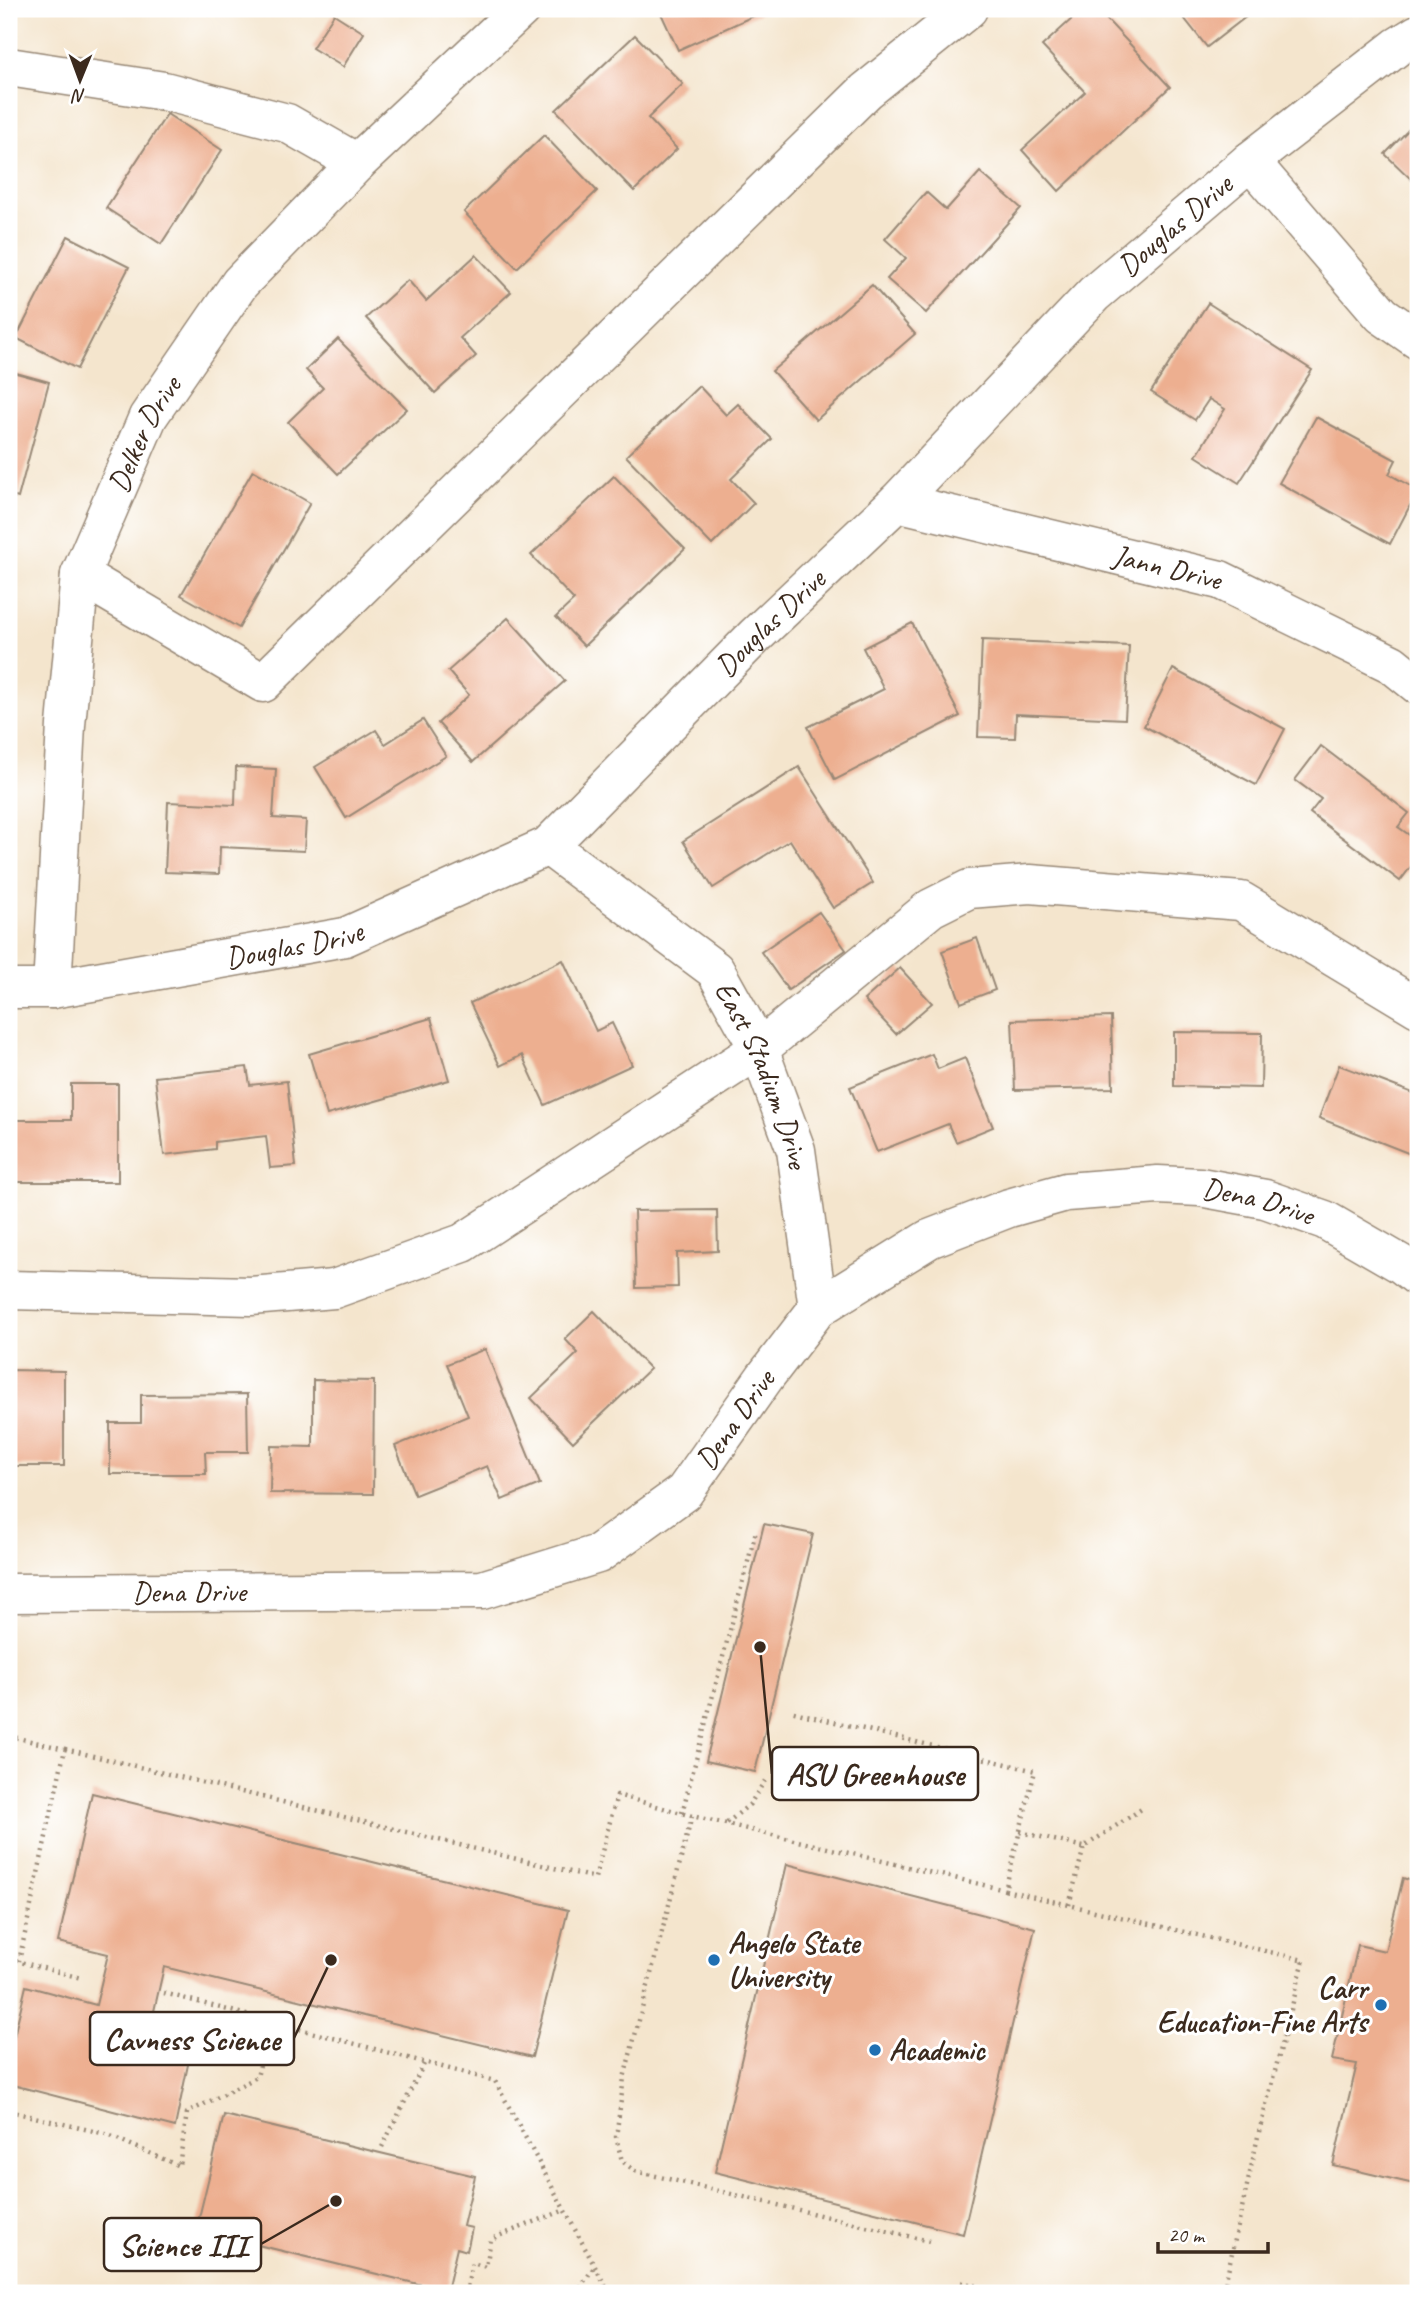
<svg xmlns="http://www.w3.org/2000/svg" width="1427" height="2302" font-family="Caveat,sans-serif">
<rect width="100%" height="100%" fill="#fff"/>
<filter id="ink" filterUnits="userSpaceOnUse"><feTurbulence type="fractalNoise" baseFrequency=".0143" numOctaves="2"/><feDisplacementMap in="SourceGraphic" scale="14" xChannelSelector="R" yChannelSelector="G"/><feConvolveMatrix kernelMatrix="1 2 1 2 8 2 1 2 1" color-interpolation-filters="sRGB"/></filter>
<filter id="wash" filterUnits="userSpaceOnUse"><feTurbulence type="fractalNoise" baseFrequency=".00686" numOctaves="4" result="noise"/><feDisplacementMap in="SourceGraphic" scale="28" xChannelSelector="R" yChannelSelector="G"/><feGaussianBlur stdDeviation="1.57" result="paint"/><feColorMatrix in="noise" values="0 0 0 0 0 0 0 0 0 0 0 0 0 0 0 0 0 1.4 0 .05"/><feComposite in="paint" operator="in"/></filter>
<g filter="url(#wash)">
<rect width="100%" height="100%" fill="#f4e5cd"/>
<g id="blocks">
<g fill="#edaf90">
<polygon points="659,9 769,9 678,50"/>
<polygon points="1083,9 1097,9 1170,87 1059,191 1022,150 1085,92 1042,46"/>
<polygon points="1177,9 1256,9 1207,47"/>
<polygon points="334,14 364,33 343,67 312,48"/>
<polygon points="635,35 683,84 648,118 677,149 634,191 556,110"/>
<polygon points="167,114 222,150 161,244 106,208"/>
<polygon points="1418,120 1418,186 1385,154"/>
<polygon points="544,135 597,191 517,268 464,212"/>
<polygon points="980,172 1021,208 926,313 887,279 906,258 885,239 926,192 946,210"/>
<polygon points="68,236 129,267 77,369 16,338"/>
<polygon points="476,255 511,292 460,338 476,356 435,393 366,318 408,280 426,301"/>
<polygon points="872,285 915,334 816,420 772,371"/>
<polygon points="1208,303 1312,370 1239,483 1196,456 1225,409 1209,399 1195,420 1151,392"/>
<polygon points="338,339 407,409 338,474 288,422 323,388 306,370"/>
<polygon points="9,371 49,382 18,498 9,495"/>
<polygon points="699,386 726,415 738,404 772,439 731,479 754,503 712,545 626,456"/>
<polygon points="1316,417 1396,460 1389,474 1418,490 1390,544 1279,483"/>
<polygon points="253,470 310,503 239,628 181,595"/>
<polygon points="614,476 685,549 584,646 556,617 574,600 531,555"/>
<polygon points="508,618 565,681 473,762 438,723 469,695 448,671"/>
<polygon points="912,623 960,716 835,780 808,727 884,689 863,648"/>
<polygon points="982,640 1129,646 1125,719 1016,714 1015,738 978,737"/>
<polygon points="1173,669 1285,729 1256,785 1144,726"/>
<polygon points="423,720 446,756 346,818 315,767 376,730 385,744"/>
<polygon points="1321,746 1409,813 1398,827 1418,841 1418,857 1400,881 1310,813 1321,799 1295,780"/>
<polygon points="236,767 276,769 273,818 306,820 304,851 220,847 219,874 165,872 168,802 235,805"/>
<polygon points="799,767 873,883 833,908 790,840 713,888 683,841"/>
<polygon points="819,912 846,950 788,990 761,952"/>
<polygon points="977,938 995,990 961,1003 942,951"/>
<polygon points="563,960 596,1031 612,1023 632,1065 545,1105 522,1055 500,1066 470,1003"/>
<polygon points="900,968 932,1003 896,1034 864,1000"/>
<polygon points="1111,1017 1113,1088 1015,1090 1012,1020"/>
<polygon points="431,1018 449,1080 327,1115 309,1054"/>
<polygon points="1174,1032 1262,1033 1261,1088 1174,1086"/>
<polygon points="932,1054 938,1069 965,1058 993,1127 956,1142 948,1124 877,1152 850,1087"/>
<polygon points="1339,1065 1418,1095 1418,1157 1319,1118"/>
<polygon points="247,1067 250,1085 287,1081 296,1166 270,1168 266,1136 215,1142 215,1149 164,1155 155,1077"/>
<polygon points="71,1084 118,1084 118,1182 9,1182 9,1120 71,1120"/>
<polygon points="717,1210 718,1251 677,1253 678,1287 636,1288 634,1211"/>
<polygon points="594,1311 650,1369 573,1442 531,1398 578,1353 565,1339"/>
<polygon points="485,1349 540,1484 502,1500 487,1466 415,1495 395,1446 468,1416 447,1364"/>
<polygon points="9,1370 64,1371 64,1466 9,1466"/>
<polygon points="313,1380 374,1381 373,1494 270,1493 271,1446 313,1447"/>
<polygon points="247,1394 248,1452 205,1452 206,1474 110,1474 110,1423 141,1423 141,1395"/>
<polygon points="764,1524 813,1534 755,1772 706,1761"/>
<polygon points="92,1793 568,1910 532,2057 164,1967 152,2020 195,2031 175,2127 9,2084 9,2057 26,1986 96,2005 108,1954 58,1942"/>
<polygon points="787,1864 1035,1928 963,2234 715,2172"/>
<polygon points="1403,1878 1418,1883 1418,2185 1333,2165 1357,2064 1332,2060 1358,1945 1385,1951"/>
<polygon points="224,2115 475,2176 463,2226 472,2228 467,2251 457,2248 447,2291 196,2230"/>
</g>
</g>
</g>
<g filter="url(#ink)">
<use href="#blocks" fill-opacity="0" stroke="#988876" stroke-width="2"/>
<g fill="none" stroke-linecap="round" stroke-linejoin="round">
<g stroke="#988876" stroke-width="41">
<g id="minor">
<polyline points="9,67 164,91 287,123 357,163"/>
<polyline points="1250,161 1382,315 1418,340"/>
<path id="s1" d="M897 502 1220 580 1392 664 1418 685"/>
<polyline points="80,575 263,683 866,91 968,9"/>
<path id="s2" d="M548 846 715 970 759 1049 796 1150 818 1308"/>
<path id="s3" d="M9 989H52L345 937 548 846 755 636 897 502 1094 294 1250 161 1397 47 1418 34"/>
<path id="s4" d="M52 989 66 725 80 575 148 417 240 283 357 163 521 9"/>
<polyline points="9,1290 251,1296 334,1289 463,1243 759,1049 931,908 969,889 1030,884 1241,901 1418,1008"/>
<path id="s5" d="M9 1593 482 1590 598 1554 684 1492 765 1377 818 1308 929 1239 1009 1208 1066 1192 1158 1185 1200 1187 1265 1199 1325 1220 1401 1264 1418 1277"/>
</g>
</g>
<g stroke="#988876" stroke-width="4.5" stroke-dasharray="2 5" stroke-linecap="butt">
<polyline points="9,1736 65,1749 19,1961"/>
<polyline points="65,1749 595,1878 617,1795 692,1816 1005,1890 1035,1771 790,1711"/>
<polyline points="682,1813 756,1531"/>
<polyline points="692,1816 624,2078 616,2137 622,2161 635,2171 929,2241"/>
<polyline points="727,1823 750,1804 766,1779"/>
<polyline points="1020,1832 1084,1847"/>
<polyline points="1005,1890 1304,1960 1259,2132 1223,2293"/>
<polyline points="1069,1905 1084,1847 1143,1808"/>
<polyline points="9,1959 81,1978"/>
<polyline points="164,1993 495,2081 606,2287 634,2293"/>
<polyline points="9,2111 106,2134 179,2166 187,2113 257,2077 271,2021"/>
<polyline points="382,2147 425,2062"/>
<polyline points="961,2282 1007,2293"/>
<polyline points="466,2293 472,2263 486,2267 491,2239 565,2210"/>
<polyline points="576,2293 595,2266"/>
</g>
<use href="#minor" stroke="#fff" stroke-width="38"/>
</g>
</g>
<g fill="#1f6fb2" stroke="#fff" stroke-width="2.5">
<circle cx="714" cy="1960" r="7"/>
<circle cx="1381" cy="2005" r="7"/>
<circle cx="875" cy="2050" r="7"/>
</g>
<g text-anchor="middle" dominant-baseline="central" stroke-width="6" stroke-linejoin="round" paint-order="stroke">
<g font-size="30" fill="#3b2a1e" stroke="#fff">
<text stroke="none"><textPath href="#s3" startOffset="1446">Douglas Drive</textPath></text>
<text stroke="none"><textPath href="#s4" startOffset="570">Delker Drive</textPath></text>
<text stroke="none"><textPath href="#s1" startOffset="278">Jann Drive</textPath></text>
<text stroke="none"><textPath href="#s3" startOffset="878">Douglas Drive</textPath></text>
<text stroke="none"><textPath href="#s3" startOffset="289">Douglas Drive</textPath></text>
<text stroke="none"><textPath href="#s2" startOffset="324">East Stadium Drive</textPath></text>
<text stroke="none"><textPath href="#s5" startOffset="1398">Dena Drive</textPath></text>
<text stroke="none"><textPath href="#s5" startOffset="789">Dena Drive</textPath></text>
<text stroke="none"><textPath href="#s5" startOffset="180">Dena Drive</textPath></text>
</g>
<g font-size="30" font-weight="bold" fill="#3b2a1e" stroke="#fff" text-anchor="start">
<text x="728" y="1943">Angelo State<tspan x="728" dy="34">University</tspan></text>
<text x="1367" y="1988" text-anchor="end">Carr<tspan x="1367" dy="34">Education-Fine Arts</tspan></text>
<text x="889" y="2050">Academic</text>
</g>
</g>
<path fill="none" stroke="#3b2a1e" stroke-width="2.5" d="M760 1647L772 1774M331 1960L294 2038M336 2201L261 2244"/>
<g fill="#3b2a1e" stroke="#fff" stroke-width="2.5">
<circle cx="760" cy="1647" r="7"/>
<circle cx="331" cy="1960" r="7"/>
<circle cx="336" cy="2201" r="7"/>
</g>
<g fill="#fff" stroke="#3b2a1e" stroke-width="2.5">
<rect x="772" y="1747" width="206" height="53" rx="7"/>
<rect x="90" y="2012" width="204" height="53" rx="7"/>
<rect x="104" y="2218" width="157" height="53" rx="7"/>
</g>
<g font-size="32" text-anchor="middle" font-weight="bold" fill="#3b2a1e">
<text x="875" y="1785">ASU Greenhouse</text>
<text x="192" y="2050">Cavness Science</text>
<text x="183" y="2256">Science III</text>
</g>
<rect width="1427" height="2302" fill="none" stroke="#fff" stroke-width="35"/>
<g transform="translate(80 80) rotate(181)" stroke="#ffffff" stroke-width="5" paint-order="stroke">
<path d="M0-5L12 26L0 18L-12 26Z" fill="#3b2a1e"/>
<text y="-10" font-size="19" font-weight="bold" text-anchor="middle" fill="#3b2a1e">N</text>
</g>
<path d="M1158 2242v10h110v-10" fill="none" stroke="#3b2a1e" stroke-width="3.5"/>
<text x="1168" y="2242" font-size="21" fill="#3b2a1e" stroke="#ffffff" stroke-width="5" paint-order="stroke">20 m</text>
</svg>
